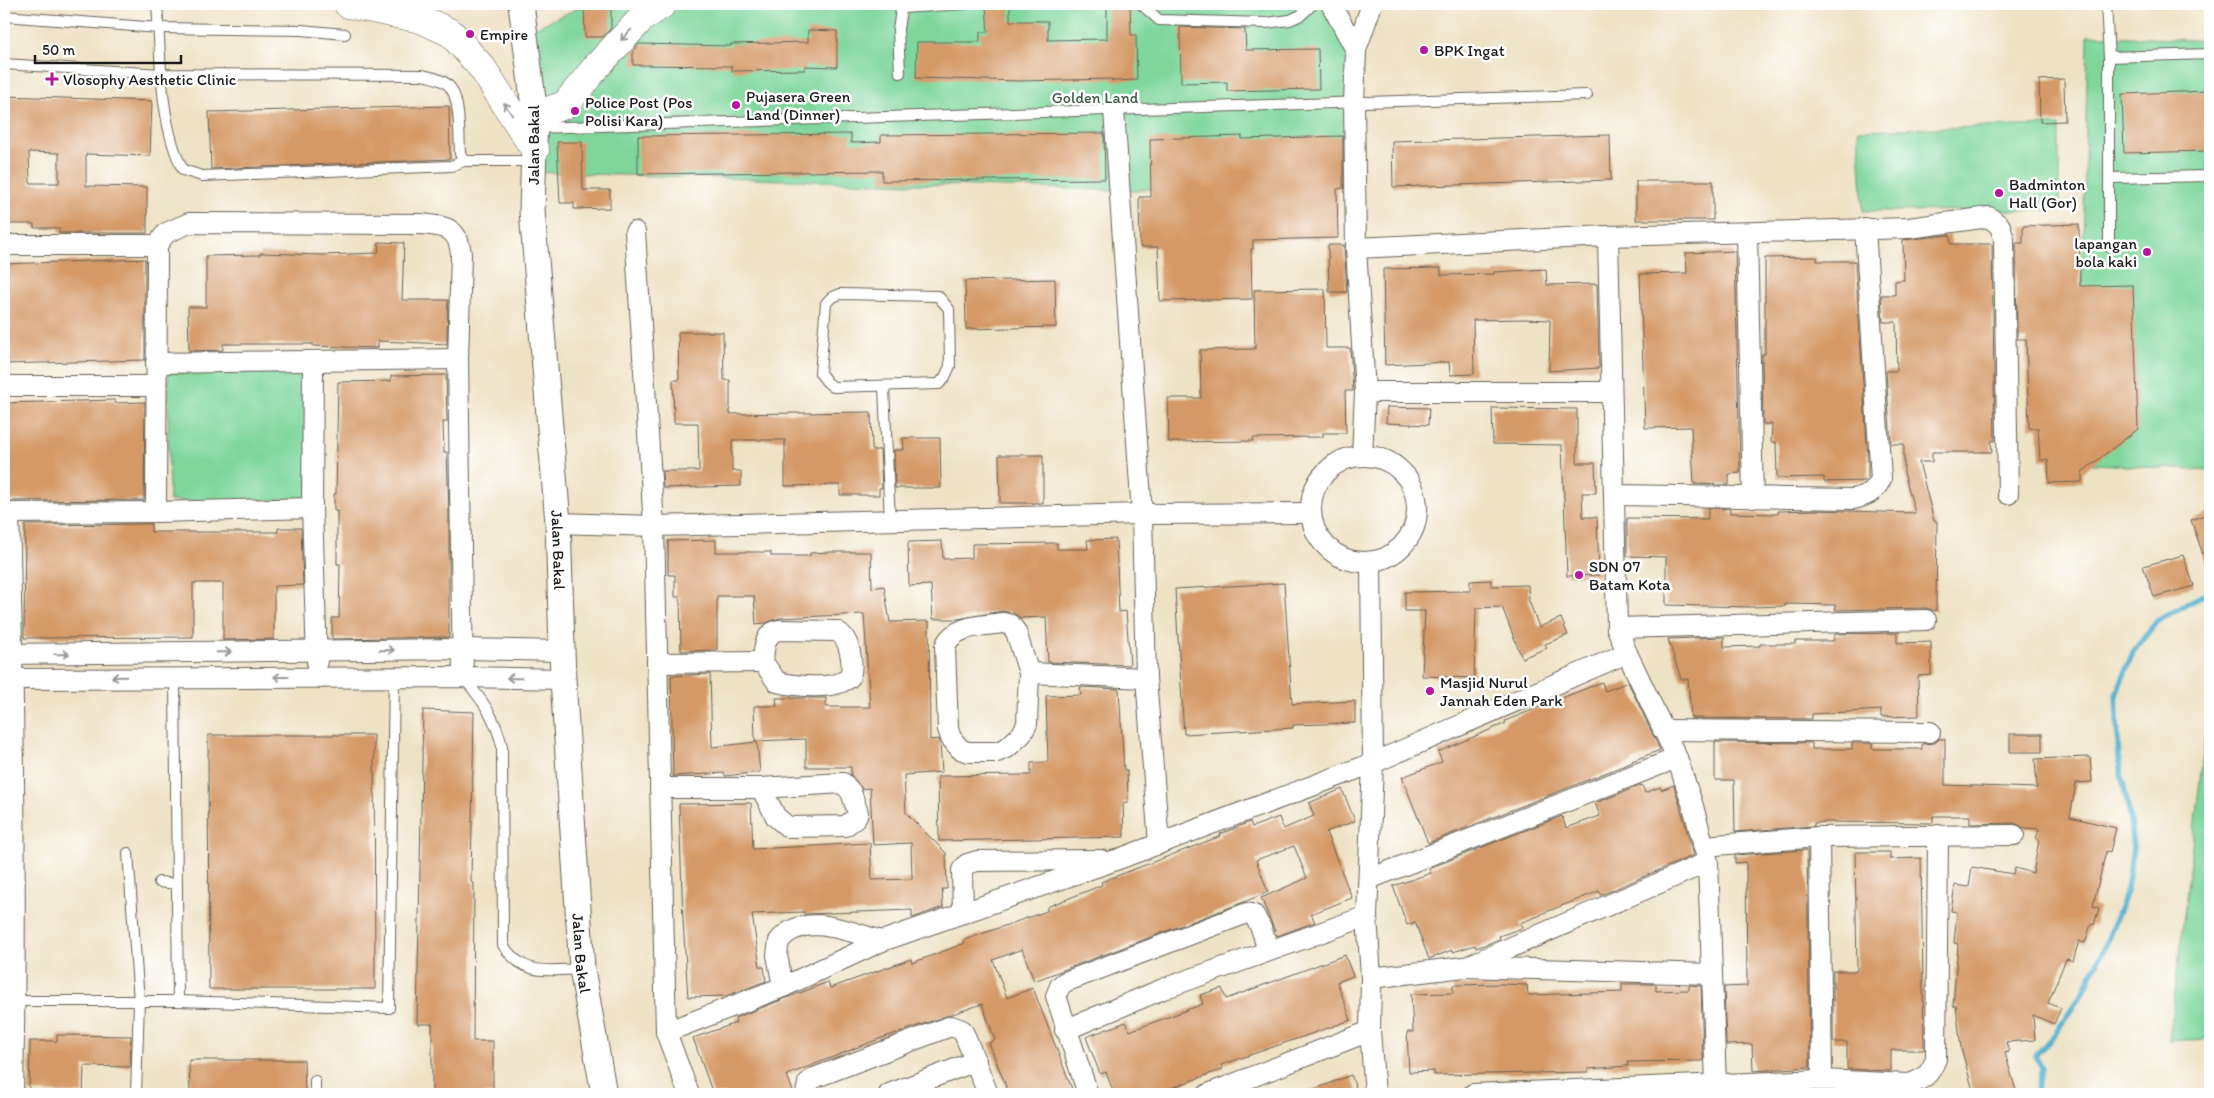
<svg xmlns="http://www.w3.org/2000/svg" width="2214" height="1098" font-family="Itim,sans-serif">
<rect width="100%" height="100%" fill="#fff"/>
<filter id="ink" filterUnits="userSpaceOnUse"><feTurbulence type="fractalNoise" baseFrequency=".02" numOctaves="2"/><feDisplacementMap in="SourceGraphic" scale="10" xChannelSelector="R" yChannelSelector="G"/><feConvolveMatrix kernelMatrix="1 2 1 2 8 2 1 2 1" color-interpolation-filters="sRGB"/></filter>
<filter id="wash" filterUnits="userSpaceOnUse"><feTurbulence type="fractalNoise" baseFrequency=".0096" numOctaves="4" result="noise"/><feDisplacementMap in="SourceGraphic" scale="20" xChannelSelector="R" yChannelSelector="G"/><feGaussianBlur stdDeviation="1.12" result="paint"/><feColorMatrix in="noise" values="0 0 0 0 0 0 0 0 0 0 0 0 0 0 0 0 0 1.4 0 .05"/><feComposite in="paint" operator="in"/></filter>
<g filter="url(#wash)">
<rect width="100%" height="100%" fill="#eee2c4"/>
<g fill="#7ed69b" stroke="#4d795c">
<polygon points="587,4 1334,4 1358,46 1360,156 1136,191 527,172 521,34"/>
<polygon points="2088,35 2210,41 2210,471 2078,463"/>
<polygon points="2059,125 2059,210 1863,211 1858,130"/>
<polygon points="168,373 307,373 308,500 169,501"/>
<polygon points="2210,695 2210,1039 2169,1041"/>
</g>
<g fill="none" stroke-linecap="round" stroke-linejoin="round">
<polyline stroke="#51b0cf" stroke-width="5.5" points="2036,1094 2042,1068 2035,1056 2055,1034 2085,989 2106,944 2127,889 2133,848 2129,812 2119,763 2116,695 2133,652 2157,621 2210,591"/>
</g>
<g id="blocks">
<g fill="#d49966" fill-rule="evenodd">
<polygon points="611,4 611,28 603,37 585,37 584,5"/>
<polygon points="1107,4 1130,4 1131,35 1136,35 1137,80 1112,81 1112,79 1020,81 916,78 917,42 980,42 980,32 988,32 986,6 1010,5 1010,21 1048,21 1048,40 1107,39"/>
<polygon points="1180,27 1245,29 1246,50 1318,49 1319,89 1227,91 1227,82 1181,83"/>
<polygon points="808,30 837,31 837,67 805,66 805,70 732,71 732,66 633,65 633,51 639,44 731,46 731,44 808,42"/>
<polygon points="2064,79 2065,121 2040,122 2039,80"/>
<polygon points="2210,91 2210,151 2124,153 2122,94"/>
<path d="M4 96 152 101 150 156 86 154V186L147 187V233H59V228H34V224H4ZM29 152 59 153V183H30Z"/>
<polygon points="449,106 450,159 211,169 209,112"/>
<polygon points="1104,133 1105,179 882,181 882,171 638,174 638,136 851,134 851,143 881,142 881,135"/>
<polygon points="1610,135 1611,180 1393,187 1392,141"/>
<polygon points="1242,136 1242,139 1343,136 1343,188 1337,189 1338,238 1253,240 1253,249 1251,249 1252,299 1160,301 1158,247 1140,247 1139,197 1151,197 1150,139"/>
<polygon points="557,142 582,142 583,190 610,190 610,208 574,209 574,203 560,203"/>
<rect x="1636" y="181" width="77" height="39"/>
<polygon points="2079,224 2080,286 2133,285 2138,429 2082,472 2082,482 2049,483 2048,460 2040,460 2038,428 2029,428 2026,339 2017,339 2016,243 2023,243 2023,226"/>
<polygon points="1950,235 1951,244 1992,244 1995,441 1991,441 1992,452 1932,452 1932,462 1919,462 1934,521 1937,521 1936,611 1926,608 1835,610 1836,605 1785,604 1785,606 1751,607 1666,605 1666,557 1627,556 1627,518 1708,519 1708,508 1730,509 1730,513 1778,514 1778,511 1814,510 1915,513 1904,472 1904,444 1891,444 1886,371 1897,371 1896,322 1883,322 1881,295 1895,295 1895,281 1904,280 1903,240"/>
<polygon points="379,242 404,243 402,300 448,300 447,344 378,341 378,348 313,346 313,344 223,344 223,350 189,351 188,307 206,307 206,256 260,255 260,253 321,255 378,253"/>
<polygon points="1328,245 1344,245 1347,292 1329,292"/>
<polygon points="1735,251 1740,473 1729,474 1729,485 1694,484 1691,427 1645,428 1640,274 1687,273 1686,253"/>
<polygon points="1817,257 1817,261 1855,261 1868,460 1868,478 1865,481 1824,482 1824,477 1777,478 1776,442 1771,442 1772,424 1763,424 1762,354 1765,354 1765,258"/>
<polygon points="145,259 145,360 4,364 4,264"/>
<polygon points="1441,268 1441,275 1494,274 1494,272 1546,269 1547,285 1597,284 1599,368 1549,371 1550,320 1523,319 1473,320 1474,374 1450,375 1449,362 1385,365 1383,269"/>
<polygon points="1055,279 1056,327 966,329 965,281"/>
<polygon points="1325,289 1326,348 1350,348 1353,391 1345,391 1346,433 1323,433 1323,437 1253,438 1253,441 1169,442 1168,398 1201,398 1200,350 1255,349 1254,290"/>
<polygon points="678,332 723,332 724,380 730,380 730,414 871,412 872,450 880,450 882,488 879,488 879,495 840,495 840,485 785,486 785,440 732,440 732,471 741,471 741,486 663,488 662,471 699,471 698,423 674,423 673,380 679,380"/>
<polygon points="446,375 447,422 443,422 444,452 447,452 449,513 449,637 332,639 332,618 339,618 340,564 337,564 337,511 334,511 334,494 336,494 338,382 391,381 391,376"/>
<polygon points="115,400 115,403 145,402 144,500 4,501 4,403"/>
<polygon points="1387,407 1429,408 1428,425 1386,423"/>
<polygon points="1492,408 1577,409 1577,463 1595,463 1596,493 1582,493 1583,517 1597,517 1599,575 1567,576 1562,445 1493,444"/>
<polygon points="903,438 940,438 941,488 895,488 894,450 904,450"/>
<polygon points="999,455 1043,455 1043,503 1000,503"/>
<polygon points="2210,513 2210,569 2208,569 2191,520"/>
<polygon points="151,524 151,532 278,532 278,528 301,528 303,585 274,586 274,639 223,640 223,583 193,583 193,637 24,638 25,525"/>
<polygon points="1116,539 1119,612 1126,611 1130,665 1048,662 1046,617 1020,618 1014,613 1002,611 958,619 933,619 931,585 909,586 908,542 942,541 943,559 972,558 972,544 1057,543 1057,549 1088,549 1087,540"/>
<polygon points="716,540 716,552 771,552 771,556 810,556 810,553 831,552 871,552 872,588 884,586 890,622 929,621 930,740 939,739 940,743 942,772 904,775 906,813 946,853 947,889 942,889 943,907 912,918 912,910 804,914 804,912 752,914 760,967 764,967 766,981 726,996 688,997 683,921 679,804 751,803 753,849 870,843 872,880 912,879 911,843 873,845 870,788 862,789 851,775 851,767 806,767 806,739 755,741 754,706 777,706 776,698 826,698 826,707 870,707 864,614 779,618 766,623 756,624 754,596 717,596 717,650 681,651 680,597 675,597 675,575 668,575 668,541"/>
<polygon points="2183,555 2194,586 2154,597 2143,566"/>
<polygon points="1491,580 1491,586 1528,585 1529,601 1539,627 1561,618 1568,635 1545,644 1547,648 1522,658 1502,607 1476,608 1474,678 1422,676 1425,611 1405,611 1405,592 1470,591 1470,581"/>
<polygon points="1284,583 1292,704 1355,701 1355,723 1293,725 1293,728 1184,734 1175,589"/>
<polygon points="1897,633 1897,643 1931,642 1931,675 1918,676 1919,716 1881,717 1881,710 1812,714 1812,719 1691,718 1688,679 1681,679 1668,639 1724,637 1724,647 1760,646 1760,644 1795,644 1795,641 1833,641 1835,634"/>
<polygon points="710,674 712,747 757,742 760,772 725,776 724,773 673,776 671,676"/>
<polygon points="1602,682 1605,691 1628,682 1660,750 1632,761 1633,762 1428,843 1402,777 1442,762 1438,752 1506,723 1505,721"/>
<polygon points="1080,687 1119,689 1124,770 1127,770 1128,802 1123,803 1124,837 939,841 938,776 1031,775 1031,763 1048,762 1046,696 1081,695"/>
<polygon points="423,710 474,712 471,882 474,883 473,1041 493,1041 493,1094 432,1094 432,1024 417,1024"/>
<rect x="2010" y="734" width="32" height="18"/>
<polygon points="208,735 374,735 375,989 209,989"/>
<polygon points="1939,739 1945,739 1945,785 2037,788 2035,759 2090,757 2092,782 2076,783 2070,817 2116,828 2110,852 2106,851 2093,906 2099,908 2094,925 2091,924 2085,943 2079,941 2073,961 2066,959 2048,1003 2061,1008 2054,1024 2033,1015 2035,1040 2006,1042 2009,1052 2005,1053 2017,1094 1974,1094 1961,1048 1956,1006 1953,1006 1958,944 1954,943 1957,912 1951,911 1955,885 1969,887 1972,867 2013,874 2015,868 2033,873 2039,840 2036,839 2039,829 2024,828 2014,823 1970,824 1970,816 1933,816 1933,823 1826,822 1814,823 1814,826 1735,832 1734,780 1715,780 1715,742 1812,743 1812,749 1852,749 1852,743 1872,743 1872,749 1922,749 1922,744 1935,743"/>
<polygon points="1642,785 1645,793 1660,787 1661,790 1674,785 1694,855 1601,895 1599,891 1541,914 1541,915 1520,923 1522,928 1499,936 1500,939 1490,943 1476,948 1475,945 1453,952 1452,950 1429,959 1415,922 1407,925 1393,886 1431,873 1429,869 1437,865 1562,816 1566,828 1600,816 1595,803"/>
<polygon points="1342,789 1355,821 1326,832 1352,898 1311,914 1315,922 1277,936 1261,898 1307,878 1294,846 1256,860 1268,892 1244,902 1034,981 1022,949 993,960 1007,998 1033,988 1074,1094 1009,1094 989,1043 995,1040 982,1004 879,1039 787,1075 794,1094 713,1094 693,1038 736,1023 735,1018 828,982 830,988 911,959 912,963 965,943 964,940 1047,911 1047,907 1102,885 1101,882 1221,836 1220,834 1250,822 1252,827 1279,817 1283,829 1314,816 1309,803"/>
<polygon points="1807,850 1810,1067 1753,1071 1752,1044 1726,1045 1724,987 1747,986 1746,862 1735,863 1735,855"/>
<polygon points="1855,852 1890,852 1890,859 1921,858 1924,1050 1891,1050 1891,1071 1847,1069 1847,1042 1833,1042 1833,971 1857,971"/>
<polygon points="1345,955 1353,976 1337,982 1351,1020 1221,1065 1223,1069 1155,1094 1114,1094 1106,1072 1100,1074 1086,1037 1126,1022 1130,1031 1203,1004 1200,995 1222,988 1226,999"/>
<polygon points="1502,984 1527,985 1528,995 1622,992 1622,984 1656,984 1656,991 1689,990 1689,985 1701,986 1703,1061 1628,1062 1628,1066 1588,1069 1588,1072 1434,1075 1434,1071 1409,1072 1407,1032 1413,1032 1411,994 1453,993 1453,985"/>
<polygon points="57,1035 131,1036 130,1067 84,1066 83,1094 29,1092 30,1041 57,1041"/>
<polygon points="189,1060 304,1060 305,1094 190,1094"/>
<polygon points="1351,1075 1358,1094 1305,1094 1305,1093"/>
</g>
</g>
</g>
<g filter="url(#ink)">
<use href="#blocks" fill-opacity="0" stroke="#666157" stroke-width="1"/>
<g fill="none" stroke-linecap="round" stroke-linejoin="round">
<g stroke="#666157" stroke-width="12">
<g id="service">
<path d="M157 4C161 56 159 123 183 170L202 176 451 166 464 161"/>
<polyline points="1141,4 1159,20 1266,23 1290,20 1301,15 1313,4"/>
<polyline points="2106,4 2109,57 2109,247"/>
<polyline points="902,8 963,4"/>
<polyline points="4,16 159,28 301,30 345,34"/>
<polyline points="2109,57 2210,54"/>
<path d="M4 64 161 74 422 75C431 77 442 79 448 85 461 96 459 138 460 154L464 161H533"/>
<polyline points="900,73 898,29 902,4"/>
<polyline points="535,128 1587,95"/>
<polyline points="2109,178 2210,176"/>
<polygon points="840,294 938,296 949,309 950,366 945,377 939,384 833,387 827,382 820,373 826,303 831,298"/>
<polyline points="884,387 890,522"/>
<polyline points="175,677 178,1001"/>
<path d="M463 677C482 700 495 716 502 746L503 945C524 977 547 970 581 969"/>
<polyline points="128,853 139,1001 136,1094"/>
<polyline points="159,882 177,884"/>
<polyline points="15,1001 178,1001 389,1008 394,677"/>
<polyline points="315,1081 315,1094"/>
</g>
</g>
<g stroke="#666157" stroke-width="22">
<g id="minor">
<polyline points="1331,4 1356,50"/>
<polyline points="1114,110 1142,514 1146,678 1159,844"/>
<polyline points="635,232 654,526 666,1032 689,1094"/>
<polyline points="1747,234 1753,498"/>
<polyline points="1608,236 1617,628"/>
<polyline points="4,245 157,245"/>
<polyline points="1356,248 1608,236 1909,228 1989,217 2000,226 2004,239 2008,494"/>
<polyline points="313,362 312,508 317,662"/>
<polyline points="156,363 458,359"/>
<polyline points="4,386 156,386"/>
<polyline points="1365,392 1611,392"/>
<polyline points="1362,456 1365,392 1356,248 1354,102 1356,50 1372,4"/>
<circle cx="1364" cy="509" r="53"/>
<path d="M1614 495 1854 499C1868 495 1874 493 1881 479L1865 228"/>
<path d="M156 512 157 245 166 233 189 223 422 224C446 227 458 227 461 254L458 359 463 677"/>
<polyline points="4,513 156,512 312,508"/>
<path d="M9 513C14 707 17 900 13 1094"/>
<polyline points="558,523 654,526 1142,514 1311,513"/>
<polyline points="1371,562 1373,763 1367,916 1371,978 1370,1031 1375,1094"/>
<path d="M1003 623 1011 625 1016 632 1029 673 1027 724 1021 735 1007 748 997 752H968L960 749 951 738 948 729 945 647C952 625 983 626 1003 623Z"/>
<path d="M779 630 836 631C850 637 854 664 850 677 835 691 795 686 777 682L763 662C764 649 764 633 779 630Z"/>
<polyline points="4,654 463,649 562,651"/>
<polyline points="657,663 763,662"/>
<polyline points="1029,673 1146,678"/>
<polyline points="14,679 463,677 563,679"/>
<polyline points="1663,730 1930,732"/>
<polyline points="660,788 761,788 843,783 851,792 858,813 855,819 845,826 788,827 776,817 761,788"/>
<polyline points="1819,837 1822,1080"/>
<polyline points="1703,846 1819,837 2014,835"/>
<polyline points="1369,879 1677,758"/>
<polyline points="963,913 962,870 967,864 977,861 1101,860"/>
<polyline points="1470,965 1708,862"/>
<polyline points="1371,978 1464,967 1712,974"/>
<path d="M783 987 777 955 779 941C804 910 851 933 882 941"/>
<polyline points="1065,1030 1163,989 1367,916"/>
<polyline points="666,1032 783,987 882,941 1116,860 1373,763 1627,653"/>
<polyline points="1716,1085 1708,862 1693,806 1677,758 1627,653 1617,628 1926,620"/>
<polyline points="806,1094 808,1083 814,1078 951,1026 962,1030 966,1038 988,1094"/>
<polyline points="889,1094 976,1061"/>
<polyline points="1088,1094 1056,996 1060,986 1065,982 1247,913 1254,915 1261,928 1268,951"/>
<polyline points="1208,1094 1370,1031"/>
<path d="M1473 1094 1822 1080 1909 1084C1925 1079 1930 1074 1936 1059L1938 835"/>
</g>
</g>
<g stroke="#666157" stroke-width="27">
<g id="tertiary">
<path id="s1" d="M521 4 535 115 532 211 558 523 563 679 582 969 604 1094"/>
</g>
</g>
<g stroke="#666157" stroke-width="29">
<g id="trunk">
<polyline points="348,4 421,19 451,33 483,69 535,150"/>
<polyline points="535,115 565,105 597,66 642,18 663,4"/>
</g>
</g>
<use href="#service" stroke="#fff" stroke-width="10"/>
<use href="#minor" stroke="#fff" stroke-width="20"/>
<use href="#tertiary" stroke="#fff" stroke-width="25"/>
<use href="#trunk" stroke="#fff" stroke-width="28"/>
</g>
<defs><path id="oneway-shaft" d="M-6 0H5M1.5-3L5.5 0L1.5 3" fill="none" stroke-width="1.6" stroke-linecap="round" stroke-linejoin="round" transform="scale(1.25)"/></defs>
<g stroke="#999">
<use href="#oneway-shaft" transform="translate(626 35) rotate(134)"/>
<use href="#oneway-shaft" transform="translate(508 109) rotate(-123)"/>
<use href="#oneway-shaft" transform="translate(387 650) rotate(-1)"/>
<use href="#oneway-shaft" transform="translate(224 652) rotate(-1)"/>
<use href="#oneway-shaft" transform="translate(62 654) rotate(-1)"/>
<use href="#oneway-shaft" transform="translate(119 677) rotate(179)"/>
<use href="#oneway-shaft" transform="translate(281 677) rotate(-180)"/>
<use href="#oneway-shaft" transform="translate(514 678) rotate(-179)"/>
</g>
</g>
<g fill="#b5179e" stroke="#fff" stroke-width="2">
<circle cx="470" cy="34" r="5"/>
<circle cx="1424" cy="50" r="5"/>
<path d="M49.5 71.5h5v5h5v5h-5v5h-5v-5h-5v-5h5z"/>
<circle cx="736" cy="105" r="5"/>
<circle cx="575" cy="111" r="5"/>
<circle cx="1999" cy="193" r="5"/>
<circle cx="2147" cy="252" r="5"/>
<circle cx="1579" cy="575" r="5"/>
<circle cx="1430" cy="691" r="5"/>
</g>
<g text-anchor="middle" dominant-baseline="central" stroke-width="5" stroke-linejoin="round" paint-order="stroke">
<g font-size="16" fill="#1c1c1c" stroke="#fff" text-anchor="start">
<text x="480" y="34">Empire</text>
<text x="1434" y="50">BPK Ingat</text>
<text x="63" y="79">Vlosophy Aesthetic Clinic</text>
<text x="746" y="96">Pujasera Green<tspan x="746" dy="18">Land (Dinner)</tspan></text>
<text x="585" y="102">Police Post (Pos<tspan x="585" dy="18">Polisi Kara)</tspan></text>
<text x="2009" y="184">Badminton<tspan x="2009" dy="18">Hall (Gor)</tspan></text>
<text x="2137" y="243" text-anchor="end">lapangan<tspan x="2137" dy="18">bola kaki</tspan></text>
<text x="1589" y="566">SDN 07<tspan x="1589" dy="18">Batam Kota</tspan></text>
<text x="1440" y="682">Masjid Nurul<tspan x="1440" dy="18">Jannah Eden Park</tspan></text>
</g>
<g font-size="16" fill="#3e5d48" stroke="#fff">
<text x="1095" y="97">Golden Land</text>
</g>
<g font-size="16" fill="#1c1c1c" stroke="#fff">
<text transform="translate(533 145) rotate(-90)">Jalan Bakal</text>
<text stroke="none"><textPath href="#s1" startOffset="548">Jalan Bakal</textPath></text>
<text stroke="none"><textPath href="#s1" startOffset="952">Jalan Bakal</textPath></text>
</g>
</g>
<rect width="2214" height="1098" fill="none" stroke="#fff" stroke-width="20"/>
<path d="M35 55v8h146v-8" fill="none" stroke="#1c1c1c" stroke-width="2.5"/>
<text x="42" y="55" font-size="15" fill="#1c1c1c" stroke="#ffffff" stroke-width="4" paint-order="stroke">50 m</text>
</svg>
